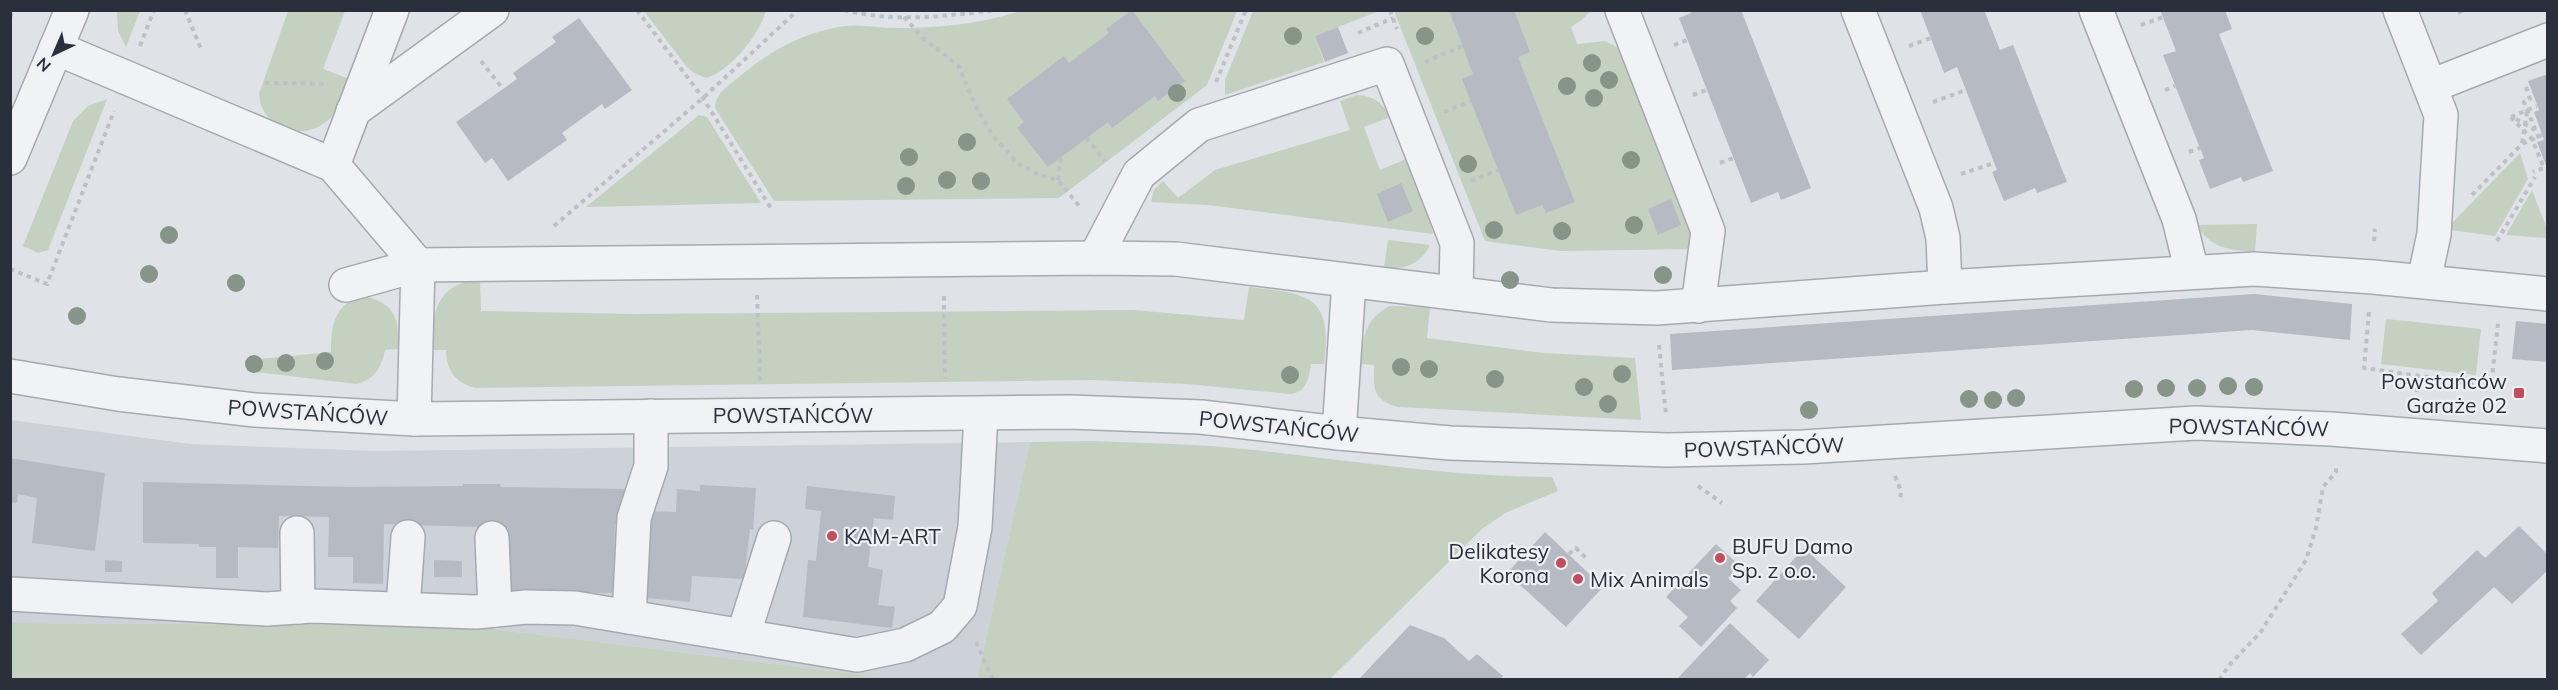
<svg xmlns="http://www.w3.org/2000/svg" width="2558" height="690" font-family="Mulish,sans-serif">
<rect width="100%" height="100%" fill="#dfe2e7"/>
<polygon fill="#cdd1d8" points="11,420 190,444 375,451 1030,442 977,679 896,679 468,626 11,623"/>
<g fill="#c4d0c0">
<path d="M1023 10 1237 11 1207 85 1059 198 774 201 715 108C716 93 728 86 739 77 769 51 806 31 845 26 862 24 879 28 896 28 938 28 982 24 1023 10Z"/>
<polygon points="117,11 140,11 126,47 118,31"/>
<path d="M288 11H345L323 69 349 79C344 91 340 107 331 117 307 144 261 130 259 94Z"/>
<path d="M644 11H766C759 35 730 71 706 78L694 73 687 67Z"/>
<polygon points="1253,11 1253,10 1379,11 1315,36 1324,62 1225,95 1225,80"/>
<polygon points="1394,11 1591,11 1580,21 1571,27 1577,44 1605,41 1626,52 1694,219 1691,249 1561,251 1485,241"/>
<path d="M1357 95C1373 96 1383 102 1390 117L1364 127 1380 170 1406 159 1425 203 1433 234 1208 205 1151 202 1154 190 1163 181 1178 198 1215 170 1350 130 1340 101Z"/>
<polygon points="107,99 48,250 38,253 23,246 73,121 88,106"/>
<polygon points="699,115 707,117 761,203 586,207"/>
<polygon points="2520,153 2528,179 2495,236 2451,230 2452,223"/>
<polygon points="2532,190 2547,229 2547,238 2506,235"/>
<path d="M2257 224 2255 251C2230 251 2210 248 2197 225Z"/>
<path d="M1388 240 1430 245C1421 264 1404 271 1384 267Z"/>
<path d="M473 280 480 281 481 311 632 314 1134 310 1244 320 1249 287C1308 294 1333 294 1324 364H1311C1309 378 1306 393 1290 394L1187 384 1091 380 475 388C456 383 446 370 446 350H434C431 316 435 287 473 280Z"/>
<path d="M364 296C395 303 400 320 398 349L385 350C381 368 376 378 357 384L247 371 249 360 331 352C331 326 334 303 364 296Z"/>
<path d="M1389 306 1430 307 1427 338 1544 353 1635 358 1641 420 1399 407C1372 400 1374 389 1374 365L1361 364C1362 338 1365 320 1389 306Z"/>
<polygon points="2386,319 2481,329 2476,375 2381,364"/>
<path d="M1091 441C1145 443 1200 444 1254 450 1353 461 1452 477 1552 477L1558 491 1505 513 1482 529 1330 679H977L1030 442Z"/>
<polygon points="10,623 468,626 896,679 11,679"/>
</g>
<g fill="#b6bbc3">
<polygon points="1132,10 1185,81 1158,101 1155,96 1112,128 1108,122 1048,167 1017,128 1024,122 1007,99 1064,56 1069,63 1109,33 1106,29"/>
<polygon points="1449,10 1514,10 1530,52 1518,57 1575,202 1546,213 1542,205 1516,215 1462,79 1473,74"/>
<polygon points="1690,10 1741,10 1811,188 1781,200 1778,192 1751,203 1679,18 1691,13"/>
<polygon points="1920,10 1984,10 2000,50 2013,45 2067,182 2037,193 2035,188 2004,201 1992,172 1997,170 1957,67 1944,73"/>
<polygon points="2160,10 2225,10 2232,29 2219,34 2273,171 2243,182 2241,177 2210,189 2199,160 2204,158 2163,55 2176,51"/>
<polygon points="579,18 632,90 605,109 602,104 562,133 567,140 508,181 492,158 485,163 456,122 517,79 513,73 556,42 552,37"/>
<polygon points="1338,27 1348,53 1325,62 1315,36"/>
<polygon points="2548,74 2548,168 2547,168 2537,142 2544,140 2534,112 2539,110 2528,81"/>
<polygon points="1401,183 1413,211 1388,222 1377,194"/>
<polygon points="1671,199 1681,225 1658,235 1648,209"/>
<polygon points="2254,294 2352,304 2350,340 2252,330 1672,370 1670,334"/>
<polygon points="2516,321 2548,324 2548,362 2512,359"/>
<polygon points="10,458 105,473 95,551 32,543 37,498 18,494 17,503 10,502"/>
<polygon points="143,482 351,487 463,486 463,484 500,484 501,487 624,489 623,524 615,524 613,593 507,592 508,528 384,524 383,584 353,583 353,557 328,557 329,517 279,516 278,548 238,547 238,578 216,578 216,547 199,547 199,544 143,543"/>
<polygon points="700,485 756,488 753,530 750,529 744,579 692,576 690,602 646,598 650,511 676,512 677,489 700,491"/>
<polygon points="807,486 895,496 893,520 874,518 868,567 883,570 878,605 895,607 892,628 803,617 808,560 816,561 821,511 805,509"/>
<polygon points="2519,526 2548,555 2548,570 2512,604 2494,587 2421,655 2401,634 2438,601 2432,593 2477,550 2485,558"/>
<polygon points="1545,532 1603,587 1566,627 1507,573"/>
<polygon points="1716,544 1740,566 1728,578 1741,590 1730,601 1737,608 1701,647 1679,626 1688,617 1666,597"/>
<polygon points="1804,548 1846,587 1799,639 1756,601"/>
<polygon points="105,560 122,561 122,572 105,572"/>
<polygon points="434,560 462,561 462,577 434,577"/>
<polygon points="1730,623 1769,660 1753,677 1750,673 1743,680 1676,680"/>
<polygon points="1410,625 1444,638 1469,661 1477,654 1503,676 1500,680 1358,680"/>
</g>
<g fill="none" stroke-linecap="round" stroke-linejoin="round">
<g stroke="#a5a9b0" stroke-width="36">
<g id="minor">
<polyline points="1622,10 1708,231 1698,306"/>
<polyline points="1858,10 1936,208 1943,238 1945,287"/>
<polyline points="2096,10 2179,219 2192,272"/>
<polyline points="2400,10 2441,115 2434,234 2424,281"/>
<polyline points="56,48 333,165 418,265 414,419"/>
<polyline points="2431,86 2548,40"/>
<polyline points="353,111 492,10"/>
<polyline points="10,158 72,10"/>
<polyline points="333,165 392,10"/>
<polyline points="1095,258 1139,174 1199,125 1387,64 1457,243 1456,292"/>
<polyline points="346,285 418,265 1095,258 1176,259 1551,305 1657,308 1945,287 2254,269 2373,277 2548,294"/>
<polyline points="10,376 118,394 255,410 414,419 1070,412 1201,417 1339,433 1450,443 1668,450 1803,447 2196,423 2331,429 2548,446"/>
<polyline points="1339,433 1349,281"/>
<polyline points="297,533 298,607"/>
<polyline points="492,538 495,610"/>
<polyline points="10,594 267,609 312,606 476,612 526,607 575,608 857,655 905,645 942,627 960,606 975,527 981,414"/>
<polyline points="403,608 408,537"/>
<polyline points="629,617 634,518 651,466 651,416"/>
<polyline points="743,636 774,538"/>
</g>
</g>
<g stroke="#bdc0c5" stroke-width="4" stroke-dasharray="4.5 4.5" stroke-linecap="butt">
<polyline points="185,10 201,49"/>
<polyline points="637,10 703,98 772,210"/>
<path d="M844 10C894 23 946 16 996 10"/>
<polyline points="1390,10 1397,29"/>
<polyline points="2458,13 2464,10"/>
<polyline points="10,17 13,10"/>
<polyline points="904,17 925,40 958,65 977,109 992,134 1017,163 1039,175 1058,180 1079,206"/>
<polyline points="2141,25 2163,17"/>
<polyline points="1358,33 1393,18"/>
<polyline points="1674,45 1687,40"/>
<polyline points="140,46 154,10"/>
<polyline points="1909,46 1931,38"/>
<polyline points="481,61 503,89"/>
<polyline points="1425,62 1462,46"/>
<polyline points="1216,82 1246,10"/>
<polyline points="265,83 327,84"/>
<polyline points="2526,87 2530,99 2524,102 2540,141"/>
<polyline points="2165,90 2175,86"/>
<polyline points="1693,95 1707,90"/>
<polyline points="1933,102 1966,90"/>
<polyline points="1444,112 1471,101"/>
<polyline points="2511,117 2532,139 2544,168 2533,172"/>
<polyline points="2511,117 2537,106"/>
<polyline points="2516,119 2535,130"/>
<polyline points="1087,138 1105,161"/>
<polyline points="2522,143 2527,112"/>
<polyline points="2189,152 2200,148"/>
<polyline points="1720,163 1734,158"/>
<polyline points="1961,174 1994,163"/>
<polyline points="1058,180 1061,157"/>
<polyline points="1471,181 1498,170"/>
<polyline points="2472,195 2522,144 2542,135"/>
<polyline points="2547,209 2548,209"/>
<polyline points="554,226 703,98 798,10"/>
<polyline points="2374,241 2375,229"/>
<polyline points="2497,241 2535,177"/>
<polyline points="10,269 47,284 114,111"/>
<polyline points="757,295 760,381"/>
<polyline points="944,296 945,378"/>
<polyline points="2369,312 2364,368 2491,386 2498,324"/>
<polyline points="1659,345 1666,415"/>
<polyline points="2417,392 2418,375"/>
<polyline points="1895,476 1901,491 1900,501"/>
<polyline points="1698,486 1722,503"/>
<polyline points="1569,554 1576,548 1586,558"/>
<polyline points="976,642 993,680"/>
<polyline points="2219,680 2231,663 2260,633 2306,560 2316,528 2323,487 2336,472 2336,464"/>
</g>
<use href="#minor" stroke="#f1f2f5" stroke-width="33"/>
</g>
<g fill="#869587">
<circle cx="1293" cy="36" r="9"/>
<circle cx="1425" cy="36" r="9"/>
<circle cx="1592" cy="63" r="9"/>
<circle cx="1609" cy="80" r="9"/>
<circle cx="1567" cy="86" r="9"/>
<circle cx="1177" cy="93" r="9"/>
<circle cx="1594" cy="98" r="9"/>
<circle cx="967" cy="142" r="9"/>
<circle cx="909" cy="157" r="9"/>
<circle cx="1631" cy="160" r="9"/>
<circle cx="1468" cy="164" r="9"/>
<circle cx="947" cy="180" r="9"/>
<circle cx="981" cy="181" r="9"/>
<circle cx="906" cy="186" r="9"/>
<circle cx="1634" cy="225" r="9"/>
<circle cx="1494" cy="230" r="9"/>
<circle cx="1562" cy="231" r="9"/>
<circle cx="169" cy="235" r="9"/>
<circle cx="149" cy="274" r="9"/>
<circle cx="1663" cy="275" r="9"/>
<circle cx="1510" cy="280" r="9"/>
<circle cx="236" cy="283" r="9"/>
<circle cx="77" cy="316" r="9"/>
<circle cx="325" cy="361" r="9"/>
<circle cx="286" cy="363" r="9"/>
<circle cx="254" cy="364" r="9"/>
<circle cx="1401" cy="367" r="9"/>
<circle cx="1429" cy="369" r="9"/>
<circle cx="1622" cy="374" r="9"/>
<circle cx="1290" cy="375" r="9"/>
<circle cx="1495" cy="379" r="9"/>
<circle cx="2228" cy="386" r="9"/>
<circle cx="1584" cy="387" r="9"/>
<circle cx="2254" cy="387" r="9"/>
<circle cx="2166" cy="388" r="9"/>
<circle cx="2197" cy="388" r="9"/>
<circle cx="2134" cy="389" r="9"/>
<circle cx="2016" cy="398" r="9"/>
<circle cx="1969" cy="399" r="9"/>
<circle cx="1993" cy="400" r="9"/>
<circle cx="1608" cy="404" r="9"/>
<circle cx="1809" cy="410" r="9"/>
</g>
<g fill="#c14e5f" stroke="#eef0f4" stroke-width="2">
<rect x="2513" y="387" width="12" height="12" rx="3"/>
<circle cx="832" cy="536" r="6"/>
<circle cx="1720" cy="558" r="6"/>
<circle cx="1561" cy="563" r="6"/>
<circle cx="1578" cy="579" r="6"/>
</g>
<g text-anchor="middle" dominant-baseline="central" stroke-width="4.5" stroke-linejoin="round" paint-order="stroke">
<g font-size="21" fill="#29303c" stroke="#eef0f4" text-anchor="start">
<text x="2507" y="381" text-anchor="end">Powstańców<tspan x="2507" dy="24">Garaże 02</tspan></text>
<text x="844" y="536">KAM-ART</text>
<text x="1732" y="546">BUFU Damo<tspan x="1732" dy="24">Sp. z o.o.</tspan></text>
<text x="1549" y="551" text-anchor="end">Delikatesy<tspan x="1549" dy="24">Korona</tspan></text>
<text x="1590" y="579">Mix Animals</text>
</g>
<g font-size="21" fill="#29303c" stroke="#eef0f4">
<text transform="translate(308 412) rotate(4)">POWSTAŃCÓW</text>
<text x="793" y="415">POWSTAŃCÓW</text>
<text transform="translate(1279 426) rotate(6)">POWSTAŃCÓW</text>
<text transform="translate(2249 427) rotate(1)">POWSTAŃCÓW</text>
<text transform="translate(1764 447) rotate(-2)">POWSTAŃCÓW</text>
</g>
</g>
<rect width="2558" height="690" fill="none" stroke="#29303c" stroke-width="24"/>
<g transform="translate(54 54) rotate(224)" stroke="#eef0f4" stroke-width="4.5" paint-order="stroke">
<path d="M0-4.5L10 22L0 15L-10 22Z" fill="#29303c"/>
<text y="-9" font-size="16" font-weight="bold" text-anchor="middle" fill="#29303c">N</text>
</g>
</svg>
